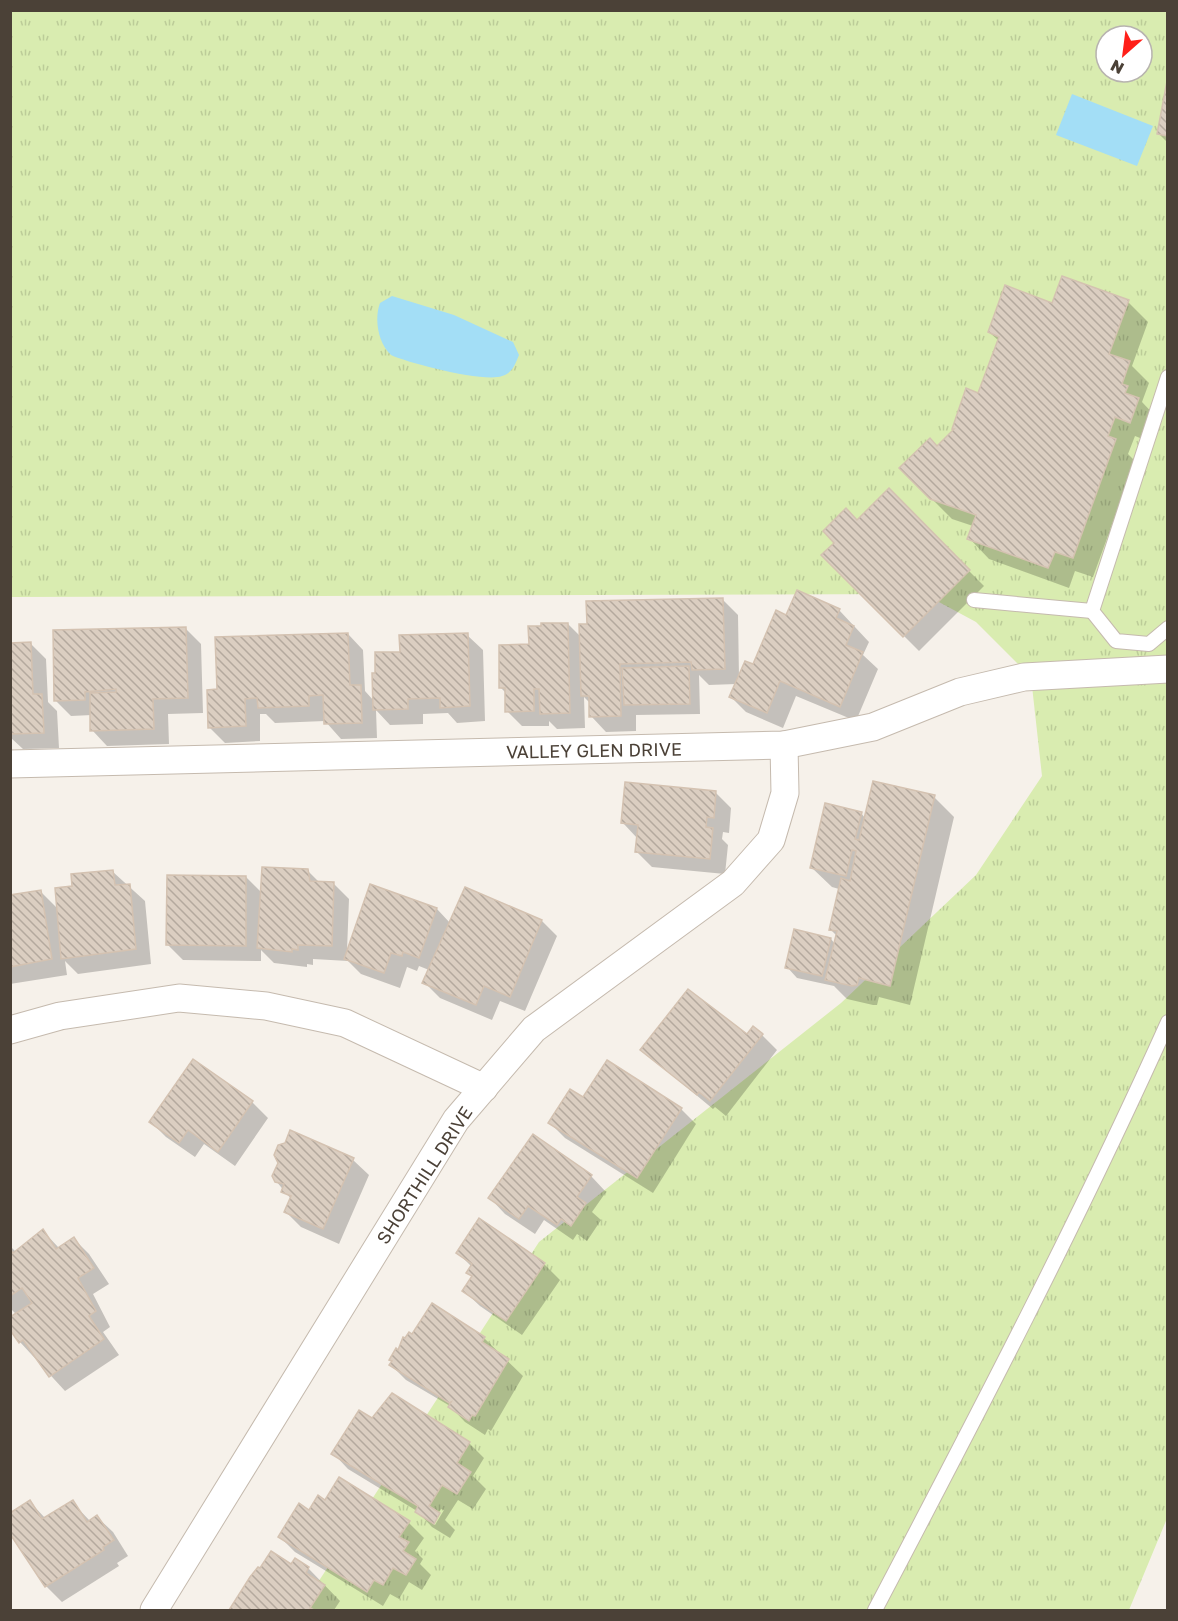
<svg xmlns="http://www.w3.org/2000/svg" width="1178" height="1621" font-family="'Golos Text',sans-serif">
<defs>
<pattern id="grass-tufts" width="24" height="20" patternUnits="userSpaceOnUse" patternTransform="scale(1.5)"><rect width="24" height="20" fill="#d9ecb0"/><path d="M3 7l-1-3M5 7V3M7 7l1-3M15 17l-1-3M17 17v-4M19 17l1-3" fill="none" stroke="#bccc98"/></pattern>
<pattern id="building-back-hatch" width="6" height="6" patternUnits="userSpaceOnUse" patternTransform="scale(1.5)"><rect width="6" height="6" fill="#dbcec1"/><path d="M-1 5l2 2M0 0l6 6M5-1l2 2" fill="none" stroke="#b4a99e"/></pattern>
</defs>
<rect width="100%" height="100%" fill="#f6f1ea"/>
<path fill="url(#grass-tufts)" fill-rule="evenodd" d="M10 11H1167L1168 1516 1129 1610H300L539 1242 841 1003 976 875 1042 776 1031 677 976 622 924 594 11 597ZM1106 36H1142V72H1106Z"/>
<g fill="#a3def6">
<polygon points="1072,94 1153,126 1137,166 1056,135"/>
<path d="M392 296 454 315 513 342 519 355C515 365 512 373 502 376 485 383 408 363 391 355 378 343 374 319 380 303Z"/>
</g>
<g fill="#0003" fill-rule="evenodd">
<polygon points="1168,85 1168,143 1159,134"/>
<polygon points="1128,302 1148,322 1132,366 1149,383 1142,402 1159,420 1150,442 1135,436 1128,454 1135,461 1093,577 1075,571 1069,588 989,559 969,538 973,526 952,519 901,468 937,448 955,430 953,429 979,395 999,341 989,332 1053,305"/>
<polygon points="889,491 984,586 919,651 823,555"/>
<polygon points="722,599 738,615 739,677 754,666 787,617 839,610 869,642 863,655 878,669 856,721 796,696 783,728 746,712 731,697 736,684 709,685 699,675 700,714 636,715 636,731 606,732 591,716 591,704 584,697 585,728 557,729 549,721 549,726 522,726 507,711 506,693 500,687 530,646 568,624 581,637"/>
<polygon points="185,628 201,644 203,713 168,714 169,744 107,746 92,730 92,715 71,716 55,700"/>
<polygon points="348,634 363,650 365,691 374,701 401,653 467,635 483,650 485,721 457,723 448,713 423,714 423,724 390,725 376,710 377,738 341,739 325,721 275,723 266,714 260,714 260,741 225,743 209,727 218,691"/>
<polygon points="10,644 31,644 46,659 48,702 57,711 59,748 23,749 10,737"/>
<polygon points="716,793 731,808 729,833 723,832 722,839 728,845 725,874 652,867 637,852 638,839 623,823"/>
<polygon points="934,797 954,817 910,1005 879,997 877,1005 873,1005 847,999 834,986 797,978 787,967 831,939 835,944 837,936 830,929 839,889 832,887 811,867 861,813 865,818"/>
<polygon points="307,870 320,883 333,883 349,899 347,951 371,886 437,909 451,924 542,921 557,936 525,1011 500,1001 492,1020 440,998 424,982 429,970 419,966 417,971 407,967 400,988 361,974 348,961 313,959 313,965 307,964 307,967 274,963 261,950 261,961 183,960 168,945 246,877 262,893"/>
<polygon points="113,872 145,901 151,964 78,974 65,961 67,975 10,984 10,897 41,892 59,910 74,888"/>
<polygon points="762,1035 777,1050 726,1116 715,1107 713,1109 642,1050"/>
<polygon points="193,1061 252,1102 268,1118 235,1166 204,1144 195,1157 166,1137 151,1122"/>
<polygon points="584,1099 681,1109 696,1124 653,1193 565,1138 550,1123"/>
<polygon points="353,1160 369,1175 339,1244 301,1227 286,1212 291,1199 276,1181 279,1163"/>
<polygon points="591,1176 606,1192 592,1212 601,1220 587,1241 577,1234 573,1240 544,1220 535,1234 505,1214 490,1198"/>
<polygon points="480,1221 544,1264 560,1280 522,1335 480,1306 464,1291 473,1278 468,1272 472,1267 458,1253"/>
<polygon points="43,1231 59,1248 73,1238 89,1254 109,1284 93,1294 110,1327 103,1332 119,1355 65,1391 20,1342 10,1328 17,1315 10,1308 10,1246 16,1252"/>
<polygon points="484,1338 523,1376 491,1431 488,1429 485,1435 465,1422 450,1406 406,1380 391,1365"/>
<path d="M373 1421 469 1443 484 1458 473 1476 486 1489 473 1509 458 1500 445 1520 455 1530 450 1538 432 1527 417 1511 348 1469 333 1453ZM441 1509 444 1510 435 1525 432 1523Z"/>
<polygon points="30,1502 46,1519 72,1502 90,1521 97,1517 113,1532 128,1556 117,1563 119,1566 62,1602 47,1587 10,1532"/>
<polygon points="326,1502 409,1523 424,1538 415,1551 423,1559 420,1564 431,1575 422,1590 409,1582 399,1599 390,1594 383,1606 295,1552 280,1537"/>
<polygon points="295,1560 308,1568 340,1601 334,1610 231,1610 251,1578 292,1566"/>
</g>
<g fill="url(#building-back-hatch)" stroke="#d4c2b1" stroke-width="1.5">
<polygon points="1168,76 1168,136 1157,134"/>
<polygon points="1062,276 1129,300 1109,354 1130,361 1122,384 1128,386 1125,393 1139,398 1130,423 1115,417 1108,436 1116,439 1073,558 1055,552 1048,568 967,539 976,515 930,499 899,468 930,438 937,446 954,429 952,429 966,388 978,393 999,337 988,332 1005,285 1052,303"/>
<polygon points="889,488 970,570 903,637 821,555 834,543 823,531 846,508 857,520"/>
<polygon points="797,590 840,609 836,618 854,626 846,645 863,652 840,707 780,681 767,713 729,697 745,661 753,664 776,610 786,615"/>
<polygon points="723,598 725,669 692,670 691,662 620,664 621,716 589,717 589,696 581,696 579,624 587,624 586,601"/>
<polygon points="541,623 568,623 570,713 540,714 539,689 534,689 534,711 505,712 505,688 499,688 499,645 529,644 528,626 541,626"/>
<polygon points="186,627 188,698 153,699 154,729 90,731 90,693 116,692 116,689 85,692 85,700 54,701 53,630"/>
<polygon points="348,633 350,685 361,685 362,723 324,724 323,695 309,696 309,706 258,708 257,698 245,699 246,726 208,728 207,690 217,689 215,637"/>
<polygon points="468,633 470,706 440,708 440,698 408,699 408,709 373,710 372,673 375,673 375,652 400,652 399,635"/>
<polygon points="31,642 33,694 42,694 44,733 10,734 10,643"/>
<polygon points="689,666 690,704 624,705 622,668"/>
<polygon points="873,781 935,795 890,986 859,978 857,985 852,986 825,980 837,931 829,930 841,878 850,881 856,851 852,850 846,876 810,868 825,803 862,812 855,839 859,840"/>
<polygon points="625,782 716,791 714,818 707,817 706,827 713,828 710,859 635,852 638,825 621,823"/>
<polygon points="262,867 308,869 310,881 334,882 332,946 298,945 298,950 292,949 292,952 257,948"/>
<polygon points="113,870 115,885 130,884 136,949 61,959 55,888 72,886 71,874"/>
<polygon points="167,875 246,876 246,946 166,945"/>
<polygon points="370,884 437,908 419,958 403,952 402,956 391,953 384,973 344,959"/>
<polygon points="465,887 542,920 510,997 484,986 476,1005 422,983"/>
<polygon points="41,890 52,959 10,967 10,895"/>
<polygon points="794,929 831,938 822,976 785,968"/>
<polygon points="688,989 747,1034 753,1026 763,1034 710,1101 699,1092 697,1095 640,1050"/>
<polygon points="193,1059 253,1101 218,1152 188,1130 179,1143 149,1122"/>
<polygon points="607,1060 682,1108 637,1178 548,1123 570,1089 583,1097"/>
<polygon points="290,1130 354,1158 323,1229 284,1212 291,1196 281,1192 284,1184 275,1182 272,1176 278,1163 274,1155 278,1145 285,1143"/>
<polygon points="533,1134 592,1175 577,1197 586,1203 571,1226 561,1219 557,1225 528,1206 519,1219 488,1198"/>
<polygon points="479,1218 545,1263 506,1321 462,1291 472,1276 466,1273 472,1264 456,1253"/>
<polygon points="43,1229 56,1249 74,1237 94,1268 78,1278 96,1311 89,1316 104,1339 49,1377 23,1340 19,1343 10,1330 10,1317 32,1303 22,1288 10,1296 10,1249 13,1253"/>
<polygon points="432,1303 485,1337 482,1342 509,1359 475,1416 472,1415 469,1421 448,1407 451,1402 449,1403 389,1365 392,1361 389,1360 396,1348 398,1350 403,1337 405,1338 409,1332 412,1334"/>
<polygon points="392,1393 470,1442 457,1463 471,1472 457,1494 442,1485 429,1506 440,1513 434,1524 415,1512 418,1506 331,1454 359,1410 372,1418"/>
<polygon points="339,1477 410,1521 399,1537 409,1542 403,1551 416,1559 406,1575 393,1568 383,1585 374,1580 367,1592 278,1537 299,1503 309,1510 318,1495 325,1500"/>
<polygon points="30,1500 42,1519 73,1500 87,1522 97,1515 114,1540 103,1547 104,1550 45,1587 10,1534 10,1513"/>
<polygon points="271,1551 291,1564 295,1558 309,1567 306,1573 325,1585 310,1608 314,1610 229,1610 250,1577 258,1567 260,1568"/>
</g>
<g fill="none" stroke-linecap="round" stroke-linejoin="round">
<g stroke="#c5baae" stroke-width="16">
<g id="lane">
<polyline points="1168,377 1092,611 1116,641 1149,644 1168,628"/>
<polyline points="974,600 1092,611"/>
<path d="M875 1610C977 1416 1078 1222 1168 1022"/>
</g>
</g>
<g stroke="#c5baae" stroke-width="29">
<g id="street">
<polyline points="10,764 784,745 873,727 960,692 1024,677 1168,669"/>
<polyline points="10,1030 60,1016 179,998 266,1006 345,1023 484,1088"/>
<polyline points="154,1610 456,1120 534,1029 733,883 771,840 785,793 784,745"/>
</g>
</g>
<use href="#lane" stroke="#fff" stroke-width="14"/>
<use href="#street" stroke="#fff" stroke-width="27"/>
</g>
<g text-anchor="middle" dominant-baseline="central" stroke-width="6" stroke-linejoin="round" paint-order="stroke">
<g font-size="18" fill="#4b4137" stroke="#fff">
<text transform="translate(594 750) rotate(-1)">VALLEY GLEN DRIVE</text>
<text transform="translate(424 1175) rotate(-57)">SHORTHILL DRIVE</text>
</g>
</g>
<rect width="1178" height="1621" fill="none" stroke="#4b4137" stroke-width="24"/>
<g transform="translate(1124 54) rotate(208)"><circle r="28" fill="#ffffff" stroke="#b7b3af" stroke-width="1.5"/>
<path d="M0-4.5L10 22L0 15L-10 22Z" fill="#ff1f18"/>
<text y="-9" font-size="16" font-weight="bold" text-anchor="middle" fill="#4b4137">N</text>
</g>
</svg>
